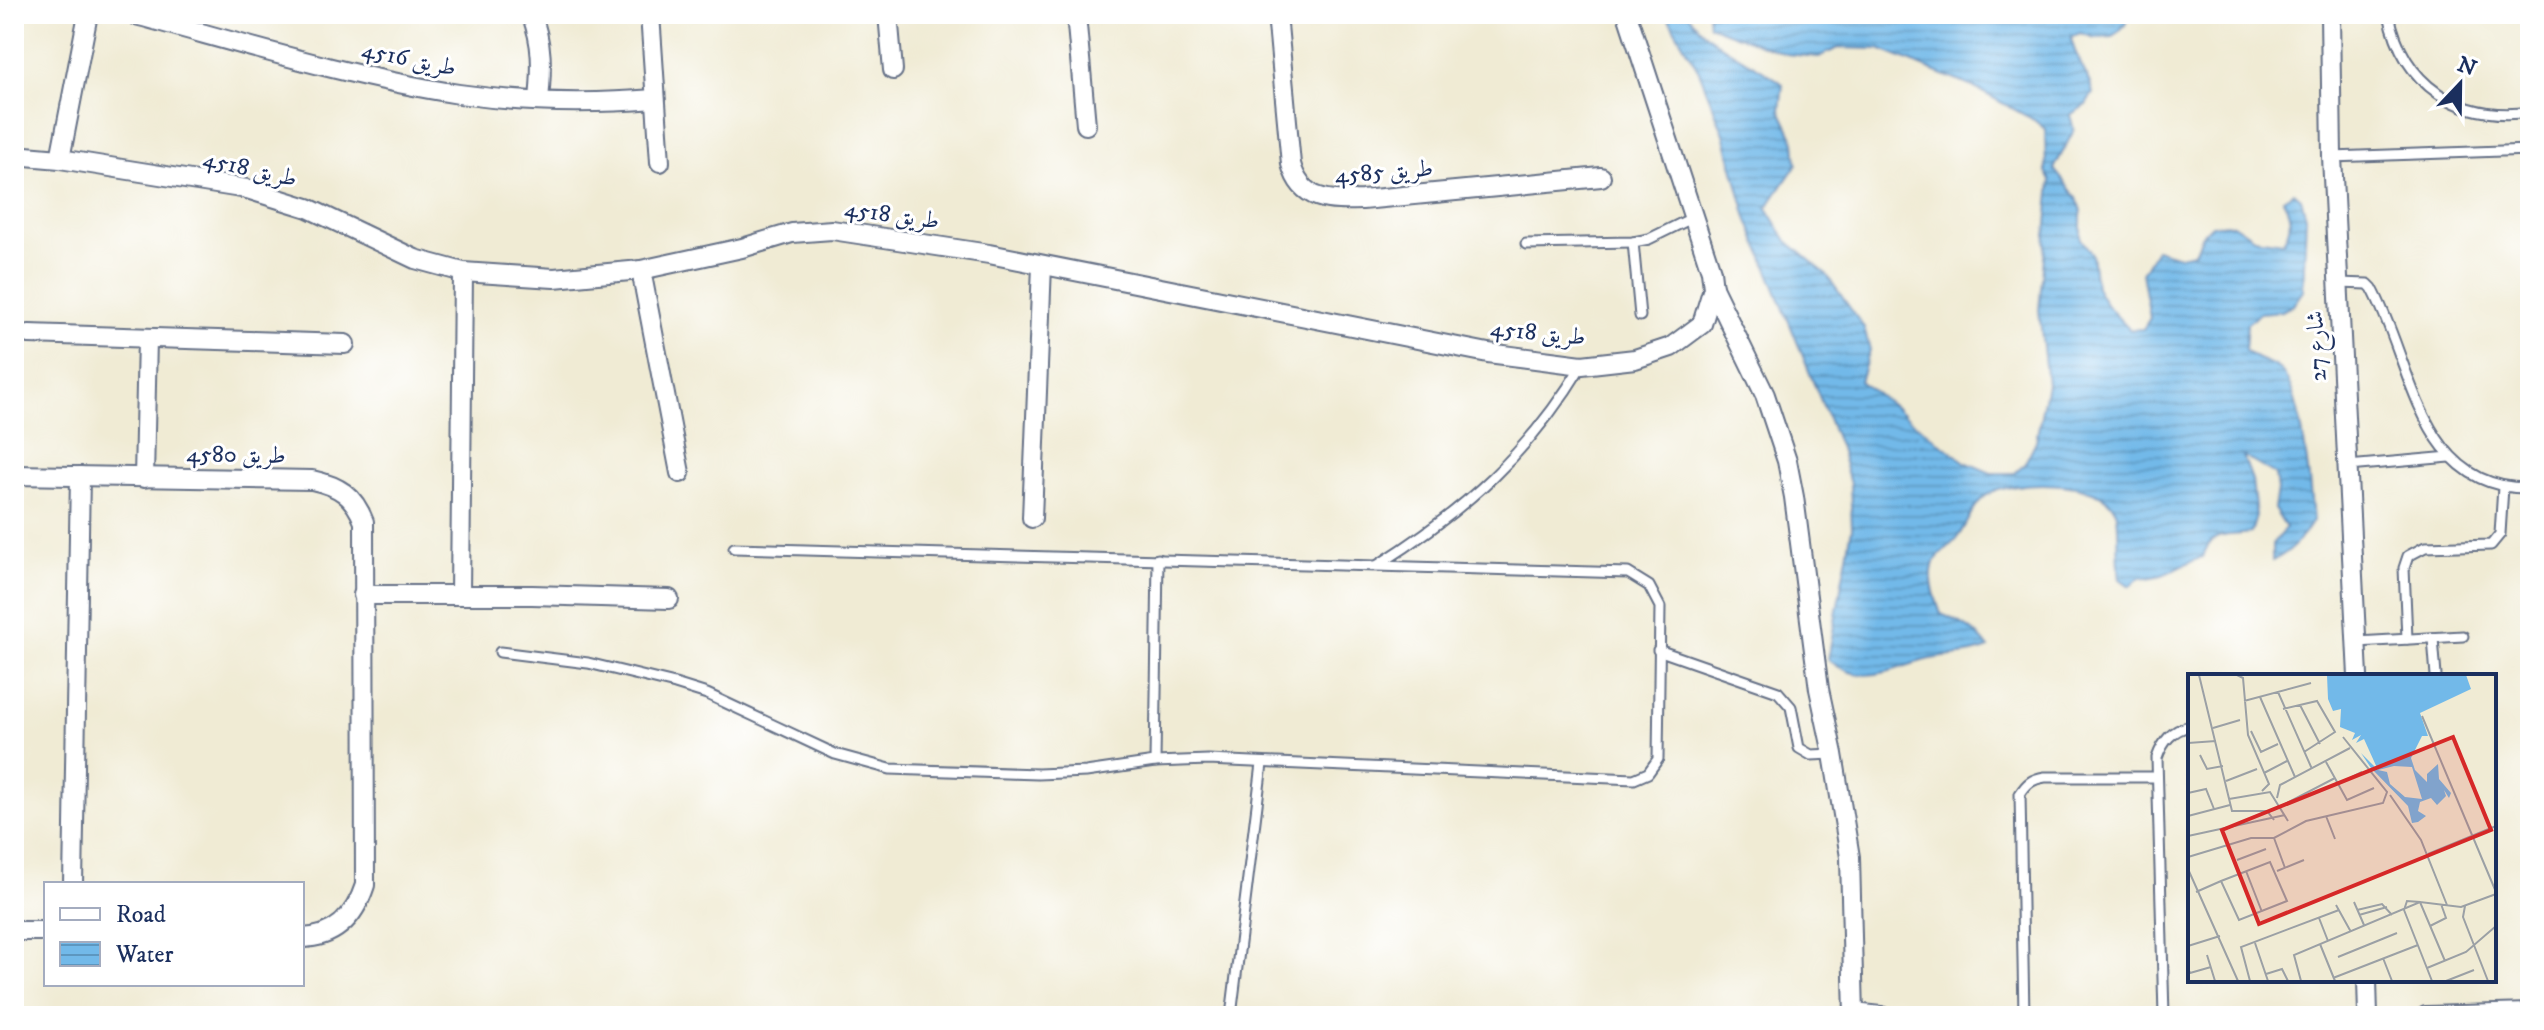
<svg xmlns="http://www.w3.org/2000/svg" width="2544" height="1030" font-family="'IM FELL DW Pica',Amiri,serif">
<defs>
<pattern id="water-rules" width="6" height="5" patternUnits="userSpaceOnUse" patternTransform="scale(2)"><rect width="6" height="5" fill="#72b9e9"/><path d="M0 2.5h6" fill="none" stroke="#5d97c0"/></pattern>
</defs>
<rect width="100%" height="100%" fill="#fff"/>
<filter id="ink" filterUnits="userSpaceOnUse"><feTurbulence type="fractalNoise" baseFrequency=".0125" numOctaves="2"/><feDisplacementMap in="SourceGraphic" scale="16" xChannelSelector="R" yChannelSelector="G"/><feConvolveMatrix kernelMatrix="1 2 1 2 8 2 1 2 1" color-interpolation-filters="sRGB"/></filter>
<filter id="wash" filterUnits="userSpaceOnUse"><feTurbulence type="fractalNoise" baseFrequency=".006" numOctaves="4" result="noise"/><feDisplacementMap in="SourceGraphic" scale="32" xChannelSelector="R" yChannelSelector="G"/><feGaussianBlur stdDeviation="1.8" result="paint"/><feColorMatrix in="noise" values="0 0 0 0 0 0 0 0 0 0 0 0 0 0 0 0 0 1.4 0 .05"/><feComposite in="paint" operator="in"/></filter>
<g filter="url(#wash)">
<rect width="100%" height="100%" fill="#f0ebd4"/>
<path fill="url(#water-rules)" stroke="#4674a4" stroke-width="2" d="M1666 14H1688C1710 48 1752 59 1783 84L1780 110 1795 142 1797 164 1767 208 1787 241 1826 274 1864 328 1870 350 1860 381 1965 462 1991 473H2015L2024 465 2036 441 2047 384 2039 310 2051 181 2046 171 2045 129 2034 120 1973 87 1879 49 1838 48 1819 57 1786 54 1709 25 1708 14H2130L2125 25 2113 37 2095 38 2080 33 2071 37C2074 58 2088 72 2093 93L2086 105 2070 115 2074 130 2054 169 2077 198 2081 211V239L2092 254 2096 287 2107 306 2130 330 2143 329 2150 318 2142 273 2156 249 2179 256 2194 253 2201 236 2212 225 2233 224 2254 238 2283 242C2292 226 2292 216 2283 199L2294 192 2301 198 2306 216 2303 291 2293 305 2282 311 2259 313 2247 323 2245 350C2257 363 2269 359 2281 371 2303 394 2310 488 2313 521 2302 539 2291 552 2272 561V544L2286 528 2274 509 2277 490 2275 475 2243 456 2252 480 2256 516 2251 533C2227 537 2209 530 2203 558 2174 564 2173 578 2139 578L2130 586 2120 579C2117 563 2120 521 2116 511 2103 478 2009 478 1984 497 1971 508 1967 525 1957 538 1951 546 1941 552 1936 560 1926 574 1936 600 1941 614 1961 622 1976 630 1989 648 1967 657 1944 655 1922 661 1887 671 1861 687 1828 659L1852 528 1850 484 1840 448 1747 218 1724 134 1699 71Z"/>
</g>
<g filter="url(#ink)">
<g fill="none" stroke-linecap="round" stroke-linejoin="round">
<g stroke="#667187" stroke-width="13">
<g id="lane">
<path d="M2389 14C2403 85 2459 122 2530 112"/>
<polyline points="2332,157 2530,150"/>
<polyline points="1633,242 1640,316"/>
<polyline points="1526,244 1633,242 1649,239 1694,217"/>
<path d="M2338 283 2368 284 2372 288C2413 363 2419 491 2530 488"/>
<polyline points="2348,466 2450,457"/>
<path d="M1378 565C1465 510 1529 453 1582 365"/>
<polyline points="2433,638 2436,676"/>
<polyline points="2407,639 2404,568 2408,556 2425,547 2491,545 2500,534 2503,487"/>
<polyline points="2357,642 2463,636"/>
<polyline points="1658,650 1778,692 1791,707 1799,748 1811,755 1833,754"/>
<polyline points="500,652 588,663 675,684 707,694 835,754 890,769 1038,774 1086,772 1155,762 1208,760 1634,779 1648,773 1658,759 1660,607 1649,586 1628,573 734,548"/>
<polyline points="1155,762 1158,559"/>
<polyline points="1231,1016 1262,764"/>
<path d="M2024 1016 2020 794C2027 783 2032 779 2045 777H2157"/>
<path d="M2164 1016 2157 758C2163 741 2172 730 2190 726"/>
</g>
</g>
<g stroke="#667187" stroke-width="22">
<g id="street">
<path d="M132 14C240 43 348 77 459 94 522 103 592 104 655 99"/>
<path d="M531 14C543 43 542 69 539 100"/>
<polyline points="650,14 660,162"/>
<polyline points="888,14 893,70"/>
<polyline points="1076,14 1086,125"/>
<path d="M1277 14 1291 164C1301 202 1330 201 1362 200L1601 177"/>
<polyline points="2330,14 2332,157 2358,676"/>
<polyline points="14,155 60,159 247,189 308,208 415,259 463,272 554,278 641,270 742,248 792,233 832,230 989,254 1488,353 1582,365 1635,359 1671,347 1702,324 1713,288 1711,271 1627,14"/>
<polyline points="60,159 88,14"/>
<polyline points="641,270 680,473"/>
<polyline points="1713,288 1765,395 1787,461 1794,497 1819,689 1833,754 1850,857 1854,1016"/>
<polyline points="29,334 345,344"/>
<path d="M14 475 312 480C339 486 354 495 364 522L365 885C355 916 336 937 302 938"/>
<polyline points="144,478 147,338"/>
<polyline points="1032,518 1042,265"/>
<polyline points="363,595 532,595 669,599"/>
<polyline points="460,595 463,272"/>
<polyline points="73,884 80,476"/>
<polyline points="14,931 46,931"/>
<polyline points="2367,980 2368,1016"/>
<polyline points="1854,1013 1881,1016"/>
<polyline points="2426,1016 2530,1013"/>
</g>
</g>
<use href="#lane" stroke="#fff" stroke-width="9"/>
<use href="#street" stroke="#fff" stroke-width="18"/>
</g>
</g>
<g text-anchor="middle" dominant-baseline="central" stroke-width="6" stroke-linejoin="round" paint-order="stroke">
<g font-size="24" fill="#1b2f5e" stroke="#fff">
<text transform="translate(409 59) rotate(12)">طريق 4516</text>
<text transform="translate(250 169) rotate(13)">طريق 4518</text>
<text transform="translate(1384 172) rotate(-4)">طريق 4585</text>
<text transform="translate(892 215) rotate(8)">طريق 4518</text>
<text transform="translate(1538 333) rotate(6)">طريق 4518</text>
<text transform="translate(2317 346) rotate(-93)">شارع 27</text>
<text transform="translate(236 455) rotate(1)">طريق 4580</text>
</g>
</g>
<g transform="translate(2188 674)">
<rect width="308" height="308" fill="#f0ebd4"/>
<path d="M139 1H278L283 15 232 39 240 62H234L223 84 227 96 239 108V100L250 90 251 105 263 119 261 124 256 116 258 122 249 131 243 124 232 128 230 137 238 142 230 148 224 149 220 132 183 94 173 79 190 96 176 65 168 69 173 61 164 66 167 59 152 53 153 35 145 37 140 25ZM206 92 224 93 234 125 217 123 202 110 199 98 190 96Z" fill="#72b9e9" fill-rule="evenodd"/>
<path fill="none" stroke="#9ba0a5" stroke-width="2" d="M11 1 44 137H79L86 146M49 1 55 4 60 61 81 110 74 117M90 18 124 95M72 23 107 103M56 27 123 9M112 31 132 70M95 35 129 27 147 58 116 78M234 42 308 218M25 54 52 46M63 57 73 78 90 70M0 69 28 67M12 81 19 95 35 92M138 88 159 126 186 114M76 99 99 87M38 107 69 95M150 110 174 98M0 119 18 115 26 135M202 121 233 166 259 231M89 124 92 111 162 74M41 125 82 118 100 147M93 132 147 104M0 142 42 131M138 142 147 165M0 162 97 141M86 164 97 194M240 180 308 152M0 183 63 164H86L118 147 195 129 199 118 155 63M49 186 78 175M0 195 50 307M58 197 74 238M89 197 116 186M8 218 33 207 82 188 99 227 51 246 33 207M166 228 176 251M148 231 163 258M277 232 275 243 300 307M169 236 194 230 204 241M216 236 219 227 232 228 257 287M216 236 244 307M171 241 199 233M131 244 140 267M242 252 258 244 253 230M67 269 80 307M132 270 147 307M0 272 32 262M19 281 27 307M150 283 209 259M195 284 204 307M0 294 2 299 23 293M239 294 278 278 308 252M78 300 94 295 100 307M145 304 230 271M62 307 53 273 151 236M113 307 106 281 232 228 273 233 308 220M258 307 286 296"/>
<path fill="#d62828" fill-opacity="0.15" stroke="#d62828" stroke-width="4" d="M265 63 303 156 71 250 34 156Z"/>
<rect width="308" height="308" fill="none" stroke="#1b2f5e" stroke-width="4"/>
</g>
<rect width="2544" height="1030" fill="none" stroke="#fff" stroke-width="48"/>
<rect x="44" y="882" width="260" height="104" fill="#ffffff" stroke="#a4acbf" stroke-width="2"/>
<rect x="60" y="908" width="40" height="12" fill="#ffffff" stroke="#a4acbf" stroke-width="2"/>
<text x="116" y="922" font-size="24" fill="#1b2f5e">Road</text>
<rect x="60" y="942" width="40" height="24" fill="url(#water-rules)" stroke="#a4acbf" stroke-width="2"/>
<text x="116" y="962" font-size="24" fill="#1b2f5e">Water</text>
<g transform="translate(2460 84) rotate(22)" stroke="#ffffff" stroke-width="6" paint-order="stroke">
<path d="M0-6L14 30L0 20L-14 30Z" fill="#1b2f5e"/>
<text y="-12" font-size="22" font-weight="bold" text-anchor="middle" fill="#1b2f5e">N</text>
</g>
</svg>
